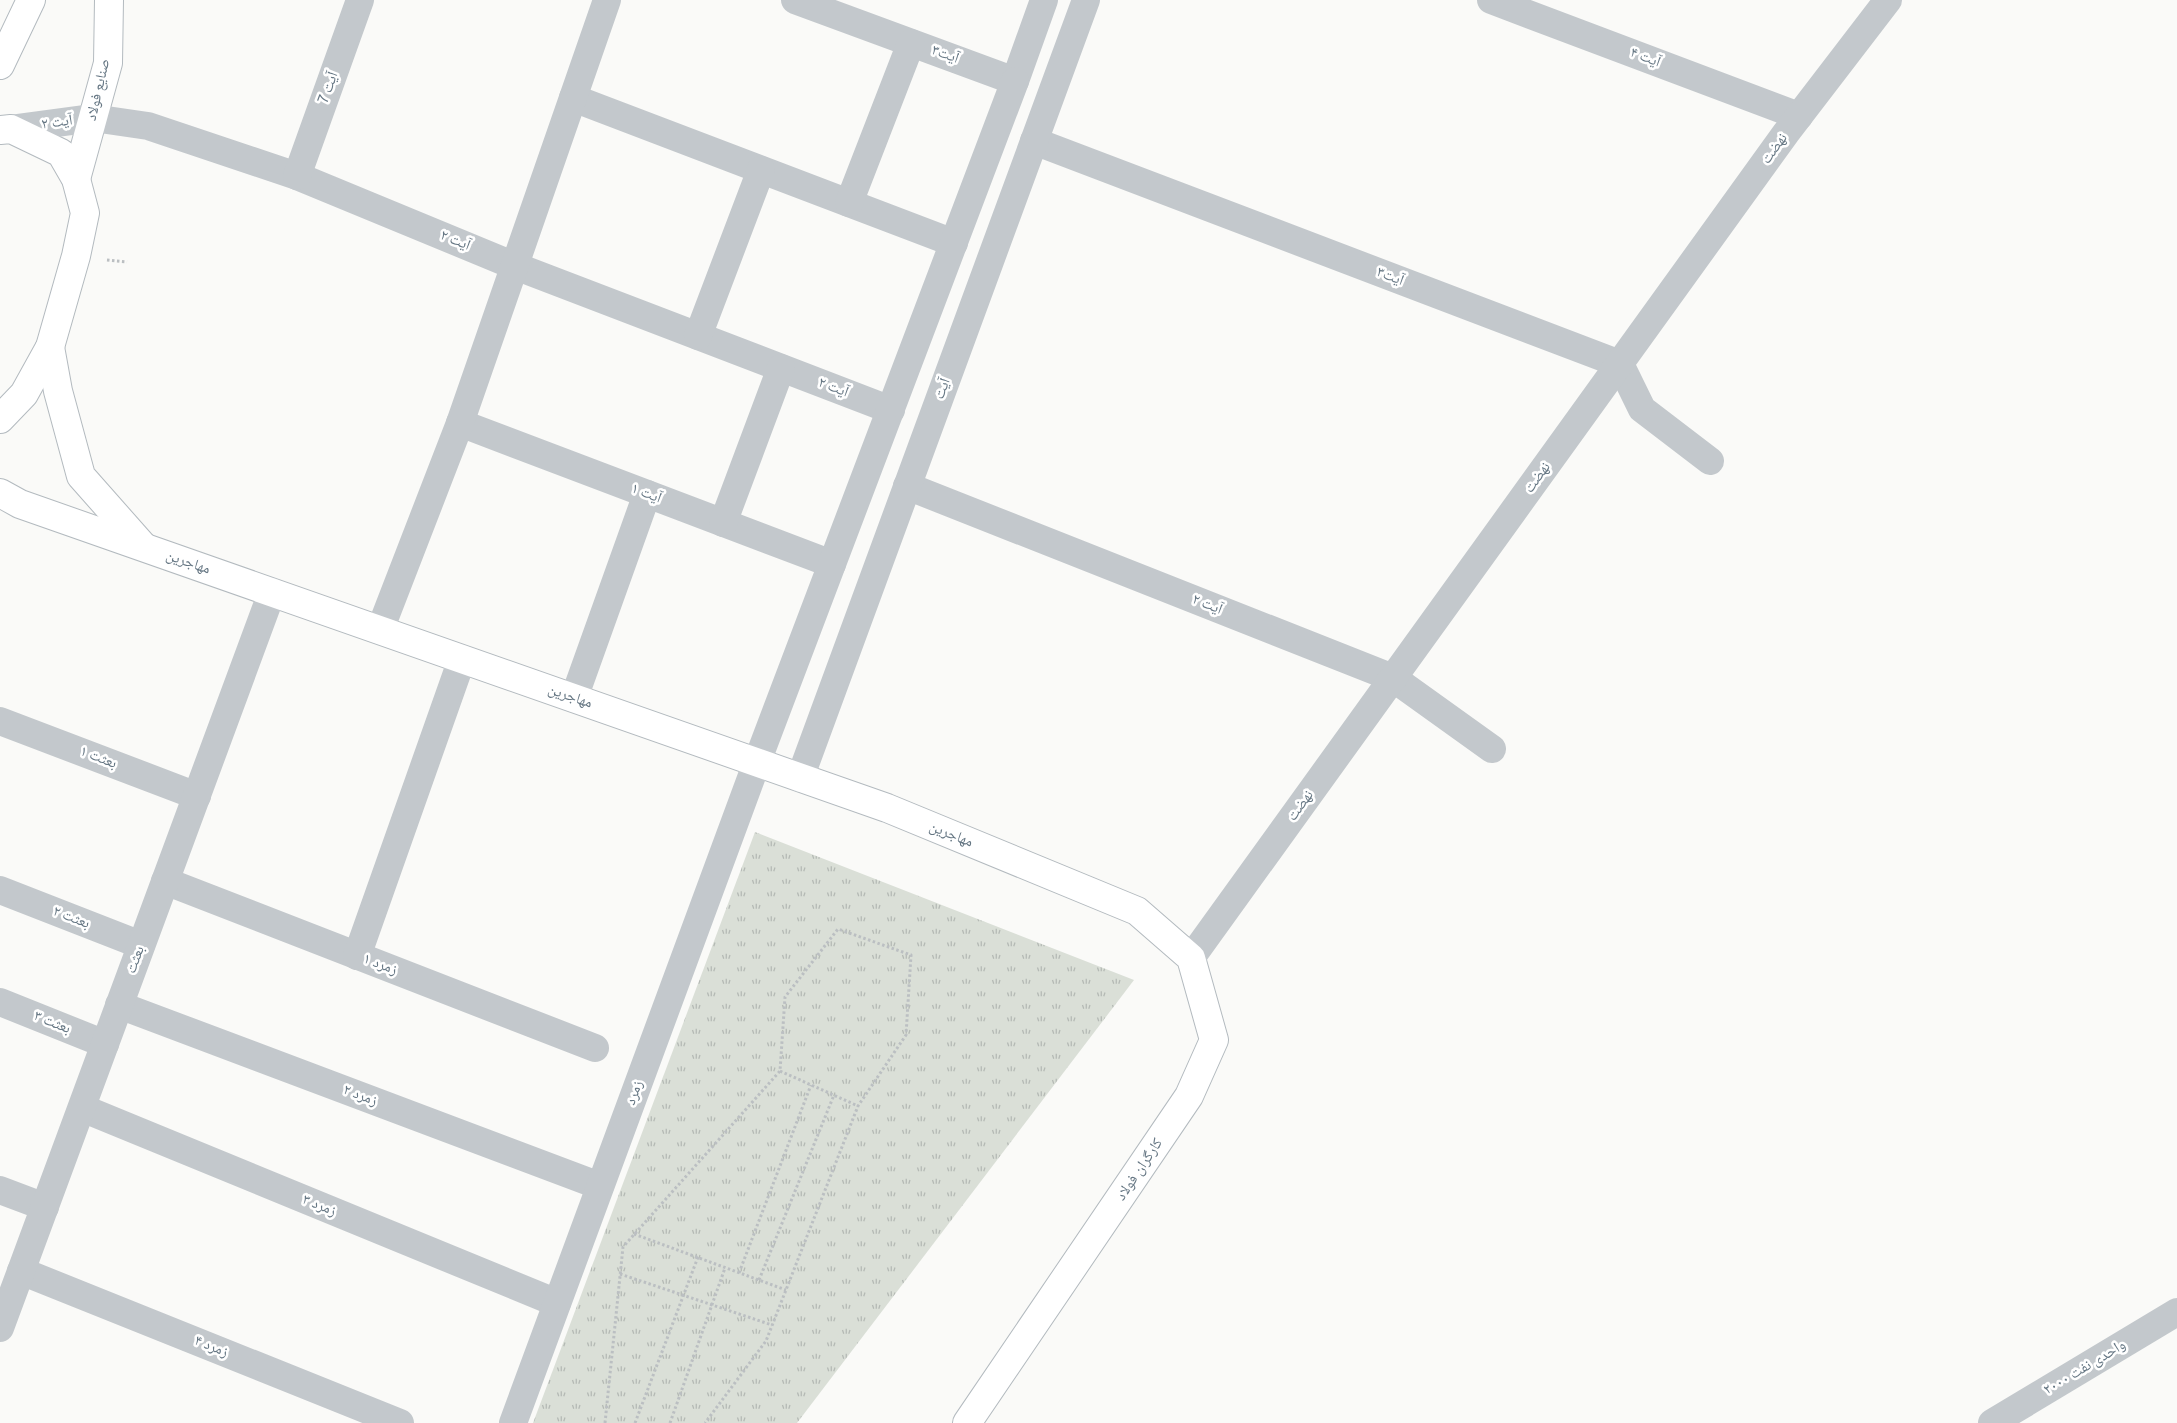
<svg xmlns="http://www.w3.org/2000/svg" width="2177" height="1423" font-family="Overpass,'Noto Naskh Arabic',sans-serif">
<defs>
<pattern id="park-tufts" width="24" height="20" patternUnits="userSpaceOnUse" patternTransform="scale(1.25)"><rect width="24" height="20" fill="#dadfd7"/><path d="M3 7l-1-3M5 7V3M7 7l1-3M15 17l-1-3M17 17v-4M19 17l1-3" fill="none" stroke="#b4b9b4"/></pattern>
</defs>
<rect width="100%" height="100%" fill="#fafaf8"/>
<polygon fill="url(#park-tufts)" points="755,832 1134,980 797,1423 533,1423"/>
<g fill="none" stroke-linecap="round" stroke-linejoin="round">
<g stroke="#b3babf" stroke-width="30">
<g id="secondary">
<polyline points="0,65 31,0"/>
<polyline points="0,130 11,129 61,153 76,179 85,213 76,256 50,347 24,394 0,419"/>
<polyline points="76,179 108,63 109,0"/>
<polyline points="50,347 58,391 81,476 142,545"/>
<polyline points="0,493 20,504 887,808 1137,911 1191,958 1214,1040 1189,1096 967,1423"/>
</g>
</g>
<g stroke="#bbbfc2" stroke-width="3" stroke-dasharray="2.5 2.5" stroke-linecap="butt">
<polyline points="107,260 127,262"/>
<polyline points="780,1071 858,1106"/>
<polyline points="634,1234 786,1290"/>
<polyline points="739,1273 811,1085"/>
<polyline points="620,1274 772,1325"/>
<polyline points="759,1280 834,1095"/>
<polyline points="605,1423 623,1247 780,1071 785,997 838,929 911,955 906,1035 858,1106 766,1341 705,1423"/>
<polyline points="635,1423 698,1257"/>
<polyline points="670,1423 725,1268"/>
</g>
<g stroke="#c3c8cc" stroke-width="28">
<polyline points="795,0 1015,81 1044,0"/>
<polyline points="1491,0 1799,116"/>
<polyline points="573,98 954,243"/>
<polyline points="11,129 93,118 148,126 297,176 515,266 891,410"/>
<polyline points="1034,141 1620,364 1642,409 1710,461"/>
<polyline points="297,176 360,0"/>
<polyline points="849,203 911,43"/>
<polyline points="698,336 761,170"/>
<polyline points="460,423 832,564"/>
<polyline points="907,486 1393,678 1492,749"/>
<polyline points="723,523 781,368"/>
<polyline points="380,630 460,423 607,0"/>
<polyline points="574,698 647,494"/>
<polyline points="0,721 197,796"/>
<polyline points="800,778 1086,0"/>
<polyline points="165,881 595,1048"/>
<polyline points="0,890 141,945"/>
<polyline points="357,956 462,659"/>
<polyline points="1191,958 1786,133 1888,0"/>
<polyline points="0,1002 105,1044"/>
<polyline points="119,1005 600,1186"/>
<polyline points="82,1108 557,1303"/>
<polyline points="0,1190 45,1207"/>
<polyline points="21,1271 400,1423"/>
<polyline points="0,1328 272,592"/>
<polyline points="513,1423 757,762 1015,81"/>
<polyline points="1992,1423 2177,1312"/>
</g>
<use href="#secondary" stroke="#fff" stroke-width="28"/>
</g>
<g text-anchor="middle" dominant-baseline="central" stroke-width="5" stroke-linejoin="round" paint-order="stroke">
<g font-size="15" fill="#657683" stroke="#fff">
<text transform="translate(945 55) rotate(20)">آیت۳</text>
<text transform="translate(1645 58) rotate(21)">آیت ۴</text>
<text transform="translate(329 88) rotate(-70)">آیت 7</text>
<text transform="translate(99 90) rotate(-77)">صنایع فولاد</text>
<text transform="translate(57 123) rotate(-8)">آیت ۲</text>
<text transform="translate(1775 149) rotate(-54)">نهضت</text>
<text transform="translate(455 241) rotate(22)">آیت ۲</text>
<text transform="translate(1390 277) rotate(21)">آیت۳</text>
<text transform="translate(833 388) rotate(21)">آیت ۲</text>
<text transform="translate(943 389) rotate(-70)">آیت</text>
<text transform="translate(1538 478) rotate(-54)">نهضت</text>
<text transform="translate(646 494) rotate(21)">آیت ۱</text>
<text transform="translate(188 563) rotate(19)">مهاجرین</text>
<text transform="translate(1207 605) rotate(22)">آیت ۲</text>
<text transform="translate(570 697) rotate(19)">مهاجرین</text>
<text transform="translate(98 758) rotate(21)">بعثت ۱</text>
<text transform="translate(1301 806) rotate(-54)">نهضت</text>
<text transform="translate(951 835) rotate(22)">مهاجرین</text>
<text transform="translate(71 918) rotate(21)">بعثت ۲</text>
<text transform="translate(136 960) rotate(-70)">بعثت</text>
<text transform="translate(380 965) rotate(21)">زمرد ۱</text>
<text transform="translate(52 1023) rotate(22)">بعثت ۳</text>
<text transform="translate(635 1093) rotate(-70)">زمرد</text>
<text transform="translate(360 1096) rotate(21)">زمرد ۲</text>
<text transform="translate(1140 1170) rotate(-56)">کارگران فولاد</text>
<text transform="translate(319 1206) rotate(22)">زمرد ۳</text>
<text transform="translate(211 1347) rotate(22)">زمرد ۴</text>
<text transform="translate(2085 1368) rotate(-31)">۲۰۰۰ واحدی نفت</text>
</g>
</g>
</svg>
